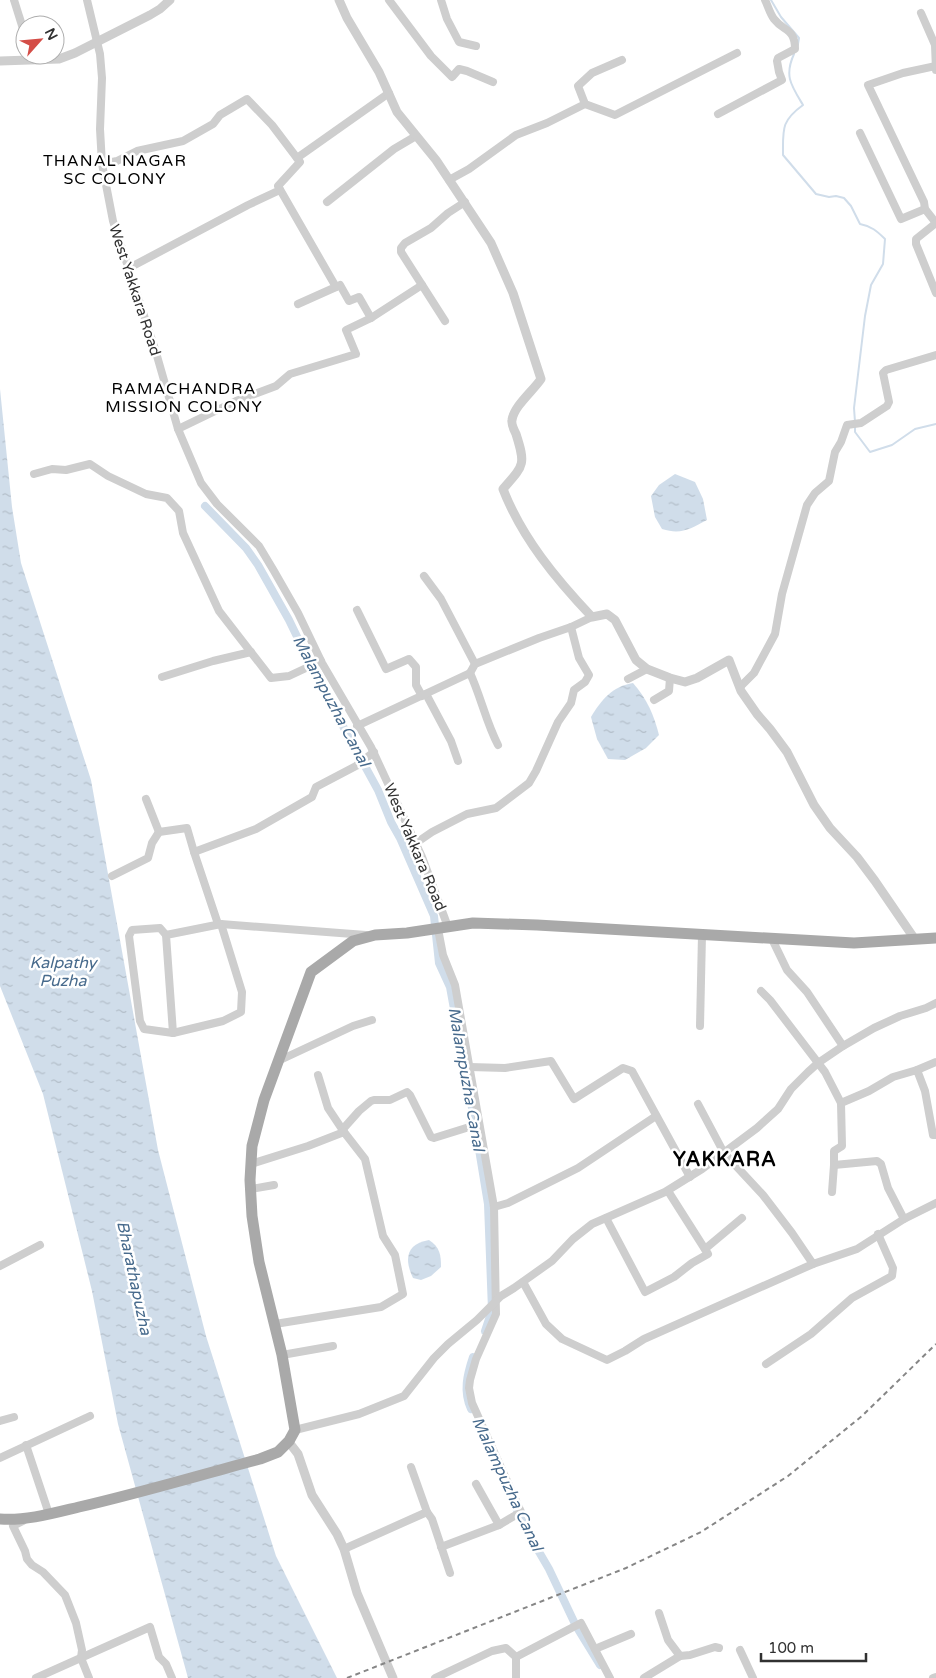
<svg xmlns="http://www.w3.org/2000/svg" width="936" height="1678" font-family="'Varela Round',sans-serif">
<defs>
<pattern id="water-ripples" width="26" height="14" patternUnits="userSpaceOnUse" patternTransform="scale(1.25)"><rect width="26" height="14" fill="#d0ddea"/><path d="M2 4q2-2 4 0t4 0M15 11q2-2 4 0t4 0" fill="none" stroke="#b3bec9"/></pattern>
</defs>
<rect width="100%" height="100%" fill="#fff"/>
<g fill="url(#water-ripples)">
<polygon points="0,389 12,507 21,563 91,780 158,1150 206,1336 276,1556 337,1678 188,1678 118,1424 92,1291 43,1094 0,986"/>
<path d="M675 474 695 482 703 499 707 520C690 529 681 535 662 529L655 517 651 496 659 485Z"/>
<path d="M633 683C647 699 654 715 659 735L646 748 625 760 608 759 597 739 591 717C601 700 613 686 633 683Z"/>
<path d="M429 1240C440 1247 441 1255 441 1267L431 1276 421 1280 413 1278C404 1259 406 1244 429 1240Z"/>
</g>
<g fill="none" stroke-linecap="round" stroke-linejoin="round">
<g stroke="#d0ddea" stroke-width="2">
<polyline points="771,0 781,17 799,38 797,50"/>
<path d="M794 54C784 76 791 85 803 105 781 121 783 129 783 155L816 194 829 197 836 196 844 198 851 206 860 224C871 226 877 231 885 239L883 264 871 285 865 316 854 408 855 422"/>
<polyline points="855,427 855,432 870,452 892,445 915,429 936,424"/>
</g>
<g stroke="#d0ddea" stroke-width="8">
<polyline points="205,506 246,548 258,565 289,620 321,686 378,790 391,822 400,838 434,916 439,963 450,987 474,1119 488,1204 492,1310 485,1331"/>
<path d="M471 1409C463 1391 467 1375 473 1357"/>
<polyline points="516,1508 528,1533 549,1569 576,1626 600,1665"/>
</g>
<g stroke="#cecece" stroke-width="8">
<polyline points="14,0 25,35"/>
<polyline points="87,0 100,54 102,78 100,129 102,164 113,221 155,349 178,429 201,483 217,504 259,546 274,571 298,613 322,663 371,747 422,857 448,927"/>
<polyline points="389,0 431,56 452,77 459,69 467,71 493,82"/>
<polyline points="441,0 447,19 459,42 476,46"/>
<polyline points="921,13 935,45 936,70"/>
<polyline points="936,66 903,73 868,85 924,202 925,209 936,223"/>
<polyline points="585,104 615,115 737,53"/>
<path d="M718 114 782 80 779 72 777 61 778 58 795 49C795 28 784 32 774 19 770 14 768 6 765 0"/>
<polyline points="860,133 901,219 925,209"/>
<polyline points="297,158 389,93"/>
<polyline points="102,164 117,161 137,151 183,141 213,124 220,115 247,99 272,125 300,162 278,186 336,287 298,304"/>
<polyline points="449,180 469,169 516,135 547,123 585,104 578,86 592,73 622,60"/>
<polyline points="327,202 394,149 416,136"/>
<polyline points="936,223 916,239 916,244 936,293"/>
<polyline points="129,268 248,205 280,190"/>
<polyline points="336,287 340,285 349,301 359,297 371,318"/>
<polyline points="445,321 401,252 401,248 405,243 431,228 448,213 465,202"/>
<polyline points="178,429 236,401 276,386 290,374 356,354 346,330 371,318 422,285"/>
<polyline points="34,474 52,469 66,470 90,464 108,476 146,494 167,498 179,511 183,533 219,611 271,678 289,676 321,661"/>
<polyline points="424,576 441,599 475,664"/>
<polyline points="357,610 386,669 409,659 416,667 416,685 422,696"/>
<path d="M470 673C481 697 486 722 498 745"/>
<polyline points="162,677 213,661 251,652"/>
<polyline points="628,679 647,669"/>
<polyline points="740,687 754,673 775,634 782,594 807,505 815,493 829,481 835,452 841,442 847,425 861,423 887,406 889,402 883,373 886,370 936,355"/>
<polyline points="426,694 451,741 458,761"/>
<polyline points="654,700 669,691 670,678"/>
<polyline points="357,726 470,673 475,664 539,638 571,627 592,617"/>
<polyline points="146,799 159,832"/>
<polyline points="416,843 432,832 467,814 496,808 529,783 536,771 558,722 571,703 574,690 585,682 589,675 579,658 571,627"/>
<polyline points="112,876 148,858 152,843 159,832 187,828 194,852"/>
<polyline points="218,924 194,852 256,829 312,797 316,787 356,766 374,752"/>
<polyline points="438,929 443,955 455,985 494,1207 496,1314 476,1359 470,1380 469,1388 472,1403 521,1512 499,1525"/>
<polyline points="166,935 160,928 132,930 129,936 140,1021 144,1029 173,1033 223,1021 241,1012 242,992 221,924"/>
<polyline points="772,939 787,970 807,992 843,1046"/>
<polyline points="761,991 770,1000 825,1072 841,1103 842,1146 834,1151 834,1165 877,1161 881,1164 888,1188 904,1219"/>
<polyline points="700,1026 702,935"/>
<polyline points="173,1033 166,935 221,924 366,935"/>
<polyline points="278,1061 353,1026 372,1020"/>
<polyline points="470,1067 505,1068 551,1061 574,1099 623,1068 632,1071 690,1177"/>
<polyline points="917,1070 936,1062"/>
<polyline points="318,1075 328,1108 344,1132"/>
<polyline points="841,1103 869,1091 893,1077 917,1070 925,1091 933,1135 936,1135"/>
<polyline points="698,1104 724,1153 763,1195 792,1233 813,1264 857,1249 904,1219 936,1203"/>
<polyline points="343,1129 359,1111 371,1101 374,1100 390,1100 407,1092 410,1095 431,1137 434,1138 479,1124"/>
<polyline points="251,1164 308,1146 344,1132 365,1159 383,1236 395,1255 403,1294 381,1307 275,1324"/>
<polyline points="251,1189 274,1185"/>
<polyline points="832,1192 834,1165"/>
<polyline points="494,1207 508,1203 578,1168 656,1116"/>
<polyline points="606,1218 645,1292 674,1277 692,1263 708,1254 668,1191"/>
<polyline points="705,1249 742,1218"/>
<polyline points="0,1266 40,1245"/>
<polyline points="523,1282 546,1324 562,1339 607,1360 625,1351 644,1339 813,1264"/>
<polyline points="282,1355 333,1346"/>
<polyline points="766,1364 811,1334 852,1298 892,1276 893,1268 878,1234"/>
<polyline points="0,1421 14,1417"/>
<polyline points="295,1430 359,1414 404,1396 434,1358 448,1344 477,1320 501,1296 514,1288 552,1261 573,1239 592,1224 665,1192 702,1169 757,1128 778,1109 791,1089 808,1072 818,1063 843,1046 874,1028 900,1016 926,1008 936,1003"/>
<polyline points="26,1445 49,1514"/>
<polyline points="0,1458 90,1416"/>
<polyline points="427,1512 432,1519 450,1573"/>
<polyline points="23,1521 13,1526 25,1551 27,1559 32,1565 43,1572 65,1595 76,1623 82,1650 81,1658 89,1678"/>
<polyline points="441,1547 499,1525 476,1484"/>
<polyline points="344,1549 427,1512 411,1467"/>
<polyline points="659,1613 668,1640 680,1656"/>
<polyline points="595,1649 631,1634"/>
<polyline points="740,1650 753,1678"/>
<polyline points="516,1657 516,1678"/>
<polyline points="36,1678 150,1627 159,1657 166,1664 172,1678"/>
<polyline points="435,1678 492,1651 506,1648 516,1657 581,1623 610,1678"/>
<polyline points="644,1678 680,1656 690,1655 715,1647 719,1648"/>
<polyline points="933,1678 936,1677"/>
</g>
<g stroke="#cecece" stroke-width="9">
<path d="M339 0 347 18 379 72 397 112 436 160 491 243 513 293 541 379C533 391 514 406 512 420 511 424 514 430 516 434 526 465 524 465 503 489 522 538 556 579 592 617L607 614 615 620 636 660 647 669 670 678 685 682 697 678 729 660 741 691 757 714 770 729 787 752 814 805 830 828 857 857 875 881 914 938"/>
<polyline points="0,61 59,59 75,53 150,15 160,9 170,0"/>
<polyline points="288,1441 298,1454 312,1495 337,1534 344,1549 357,1593 393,1678"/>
</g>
<path stroke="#a9a9a9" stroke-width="11" d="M0 1519C26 1521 54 1513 79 1507 140 1493 200 1475 260 1459L278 1452 289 1441 295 1430 282 1355 259 1262 252 1216 250 1180 252 1146 264 1100 311 972 353 941 375 935 407 933 473 923 537 925 854 943 936 938"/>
<polyline stroke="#868686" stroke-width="2" stroke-dasharray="5 4" stroke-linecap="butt" points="347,1678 626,1568 701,1532 788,1476 862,1416 936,1344"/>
</g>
<g text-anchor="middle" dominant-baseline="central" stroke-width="5" stroke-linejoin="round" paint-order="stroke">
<g font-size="15" fill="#313131" stroke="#fff">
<text transform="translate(135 290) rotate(72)">West Yakkara Road</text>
<text transform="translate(415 847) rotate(67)">West Yakkara Road</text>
</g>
<g font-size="16" letter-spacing="1" fill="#000" stroke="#fff">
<text x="115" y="161">THANAL NAGAR<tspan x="115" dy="18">SC COLONY</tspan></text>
<text x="184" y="389">RAMACHANDRA<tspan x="184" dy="18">MISSION COLONY</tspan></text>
</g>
<g font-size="16" font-style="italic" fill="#476a8c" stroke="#fff">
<text transform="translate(331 701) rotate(62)">Malampuzha Canal</text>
<text x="63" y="963">Kalpathy<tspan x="63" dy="18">Puzha</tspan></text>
<text transform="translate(466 1079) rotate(80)">Malampuzha Canal</text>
<text transform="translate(134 1278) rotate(78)">Bharathapuzha</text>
<text transform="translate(507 1484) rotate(65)">Malampuzha Canal</text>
</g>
<g font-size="20" font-weight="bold" letter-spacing="1" fill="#000" stroke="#fff">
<text x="725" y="1160">YAKKARA</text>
</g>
</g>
<g transform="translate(40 40) rotate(63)"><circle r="24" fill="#ffffff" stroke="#adadad"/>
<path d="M0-4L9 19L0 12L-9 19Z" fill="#d44d47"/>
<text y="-8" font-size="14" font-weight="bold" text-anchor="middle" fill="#313131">N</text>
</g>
<path d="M761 1653v8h105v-8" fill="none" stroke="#313131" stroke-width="2.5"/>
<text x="768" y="1653" font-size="15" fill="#313131" stroke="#ffffff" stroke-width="4" paint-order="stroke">100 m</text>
</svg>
